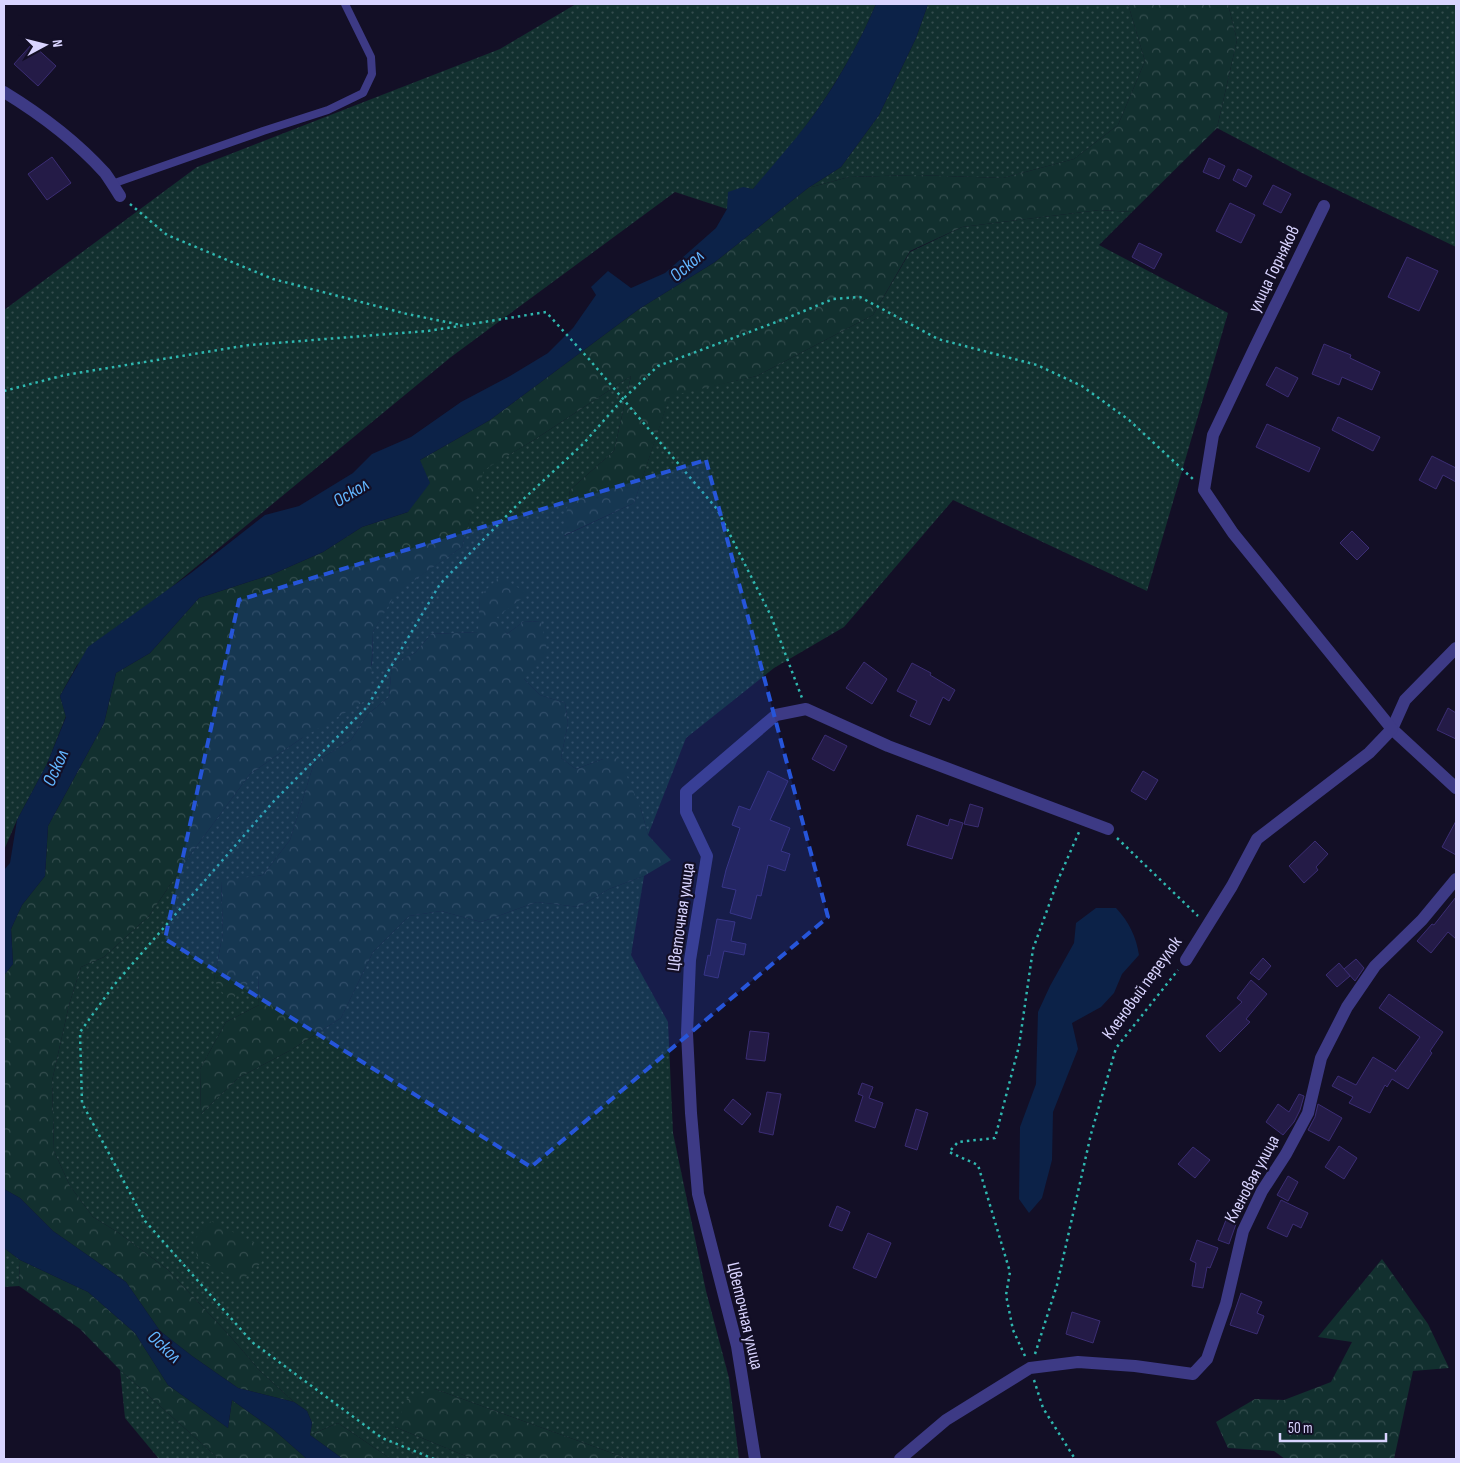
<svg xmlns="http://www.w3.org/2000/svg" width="1460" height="1463" font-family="'Sofia Sans Condensed',sans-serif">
<defs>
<pattern id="grass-dots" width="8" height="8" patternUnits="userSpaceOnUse" patternTransform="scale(1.25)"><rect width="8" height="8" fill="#12302f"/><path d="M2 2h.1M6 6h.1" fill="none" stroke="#344d4e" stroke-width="1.8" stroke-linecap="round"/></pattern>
<pattern id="forest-crowns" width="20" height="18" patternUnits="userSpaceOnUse" patternTransform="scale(1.25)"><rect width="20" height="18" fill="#12302f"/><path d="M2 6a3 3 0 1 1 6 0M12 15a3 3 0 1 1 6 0" fill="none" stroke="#344d4e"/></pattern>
</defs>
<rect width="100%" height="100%" fill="#130f26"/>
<g fill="url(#grass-dots)">
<path d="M576 4H876C848 71 804 135 754 188 746 196 736 202 727 209L675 192 451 357 77 665 60 696 66 716 47 764 17 820 4 850V310L197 167 500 49Z"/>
<polygon points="928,4 1128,4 1145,61 1118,125 1074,159 1003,178 915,175 849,177 808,188 841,167 879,115 916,38"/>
<polygon points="1228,4 1456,4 1456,247 1302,173 1217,128 1237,40"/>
<polygon points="1100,210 1132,212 1099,245 1228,313 1147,591 953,500 844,627 774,668 686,738 648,835 641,809 603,759 576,769 561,758 568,723 565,703 540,695 524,679 541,621 523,622 507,634 480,596 479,632 431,634 415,653 392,664 389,697 368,714 351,740 314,763 290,840 263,875 221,882 223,932 214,980 258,974 259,1005 226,1022 200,1069 201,1114 238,1078 291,1050 341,1018 373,952 409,916 441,911 481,922 537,902 579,907 609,889 644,876 631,955 668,1022 673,1133 706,1291 729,1378 739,1459 625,1459 623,1457 435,1389 395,1427 473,1459 391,1459 338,1423 310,1435 312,1423 307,1411 294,1402 260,1371 230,1336 167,1269 119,1233 93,1217 70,1186 54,1151 52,1081 69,1005 81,967 104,957 149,916 193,851 250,774 302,738 372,665 373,632 395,593 462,547 483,470 534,440 631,376 614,451 570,490 564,536 634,503 670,395 757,376 873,315 910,252 962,227"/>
<polygon points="4,1248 20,1260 19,1286 4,1287"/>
<polygon points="120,1370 219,1459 159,1459 125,1418"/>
</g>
<g fill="url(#forest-crowns)">
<polygon points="1128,4 1228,4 1237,40 1217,128 1132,212 1100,210 962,227 910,251 873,315 757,376 670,396 634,503 563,536 570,490 614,451 631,376 534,440 484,470 462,547 396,593 373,632 370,698 302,738 250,774 193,851 149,916 104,957 81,967 69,1005 52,1081 54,1151 70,1186 93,1217 119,1233 167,1269 230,1336 260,1371 294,1402 238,1388 192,1356 160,1331 126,1282 53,1231 20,1198 4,1189 4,999 5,974 13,964 11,929 22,905 45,876 48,826 104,723 116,673 150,653 199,598 273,574 323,552 362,527 408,512 420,460 490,420 639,309 715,262 808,188 849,177 915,175 1003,178 1074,159 1118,125 1145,61"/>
<polygon points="500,576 528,594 497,617 507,634 523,622 541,621 548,654 524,679 540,695 565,703 568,723 561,758 576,769 603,759 619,758 641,809 648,835 671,860 644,876 609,889 579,907 537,902 481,922 441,911 409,916 373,952 341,1018 291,1050 238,1078 201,1114 200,1069 226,1022 259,1005 258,974 229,1002 214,980 223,932 221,881 263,875 290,840 314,763 351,740 368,714 389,697 392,664 415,653 431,634 478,632 480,596"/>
<polygon points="211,1221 259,1245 262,1262 240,1282 198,1259 193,1241"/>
<polygon points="1382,1259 1428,1324 1449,1368 1413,1371 1394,1459 1285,1459 1274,1451 1228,1448 1216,1422 1255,1399 1284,1400 1331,1382 1352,1342 1318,1337"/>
<polygon points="20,1260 88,1292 135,1333 168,1385 228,1428 232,1400 274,1430 307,1459 219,1459 120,1370 80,1329 19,1286"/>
<polygon points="435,1389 623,1457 625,1459 473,1459 395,1427 407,1399"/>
<polygon points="338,1423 391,1459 343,1459 310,1435"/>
</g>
<g fill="#0c2248">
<path d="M876 4H928L916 38 879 115 841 167 808 188 715 262 639 309 490 420 420 460 430 483 408 512 362 527 323 552 273 574 199 598 150 653 116 673 104 723 48 826 45 876 22 905 11 929 13 964 5 974 4 999V870L10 863 17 820 47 764 66 717 60 696 88 647 191 573 265 515 299 506 353 473 372 454 411 437 461 402 510 376 548 353 573 328 596 295 591 287 608 271 631 288 665 273 716 228 727 209 728 192 743 187 753 189C771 167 790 146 807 124 834 89 859 44 876 4Z"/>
<path d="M1096 908H1116C1129 922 1136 936 1139 955L1122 974 1114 993 1101 1007 1072 1023 1078 1049 1053 1112 1052 1160 1042 1198 1029 1213 1019 1199 1020 1127 1036 1084 1038 1012 1050 986 1074 943 1076 923Z"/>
<polygon points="4,1189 20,1198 53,1231 126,1282 160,1331 192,1356 238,1388 294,1402 307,1411 312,1423 310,1435 343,1459 307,1459 274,1430 232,1400 228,1428 168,1385 135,1333 88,1292 20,1260 4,1248"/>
</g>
<g fill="#241b47" stroke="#3b2d73">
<polygon points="32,44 56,66 38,86 14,64"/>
<polygon points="52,157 71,183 47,200 28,174"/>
<polygon points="1209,158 1225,166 1219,179 1203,172"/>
<polygon points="1238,169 1252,176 1246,187 1233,180"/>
<polygon points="1273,185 1291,194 1281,213 1263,204"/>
<polygon points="1230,203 1255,215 1241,243 1216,231"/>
<polygon points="1139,243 1162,254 1154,269 1132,257"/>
<polygon points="1407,257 1438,271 1419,311 1388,297"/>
<polygon points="1324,344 1351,355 1350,358 1380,372 1372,390 1342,377 1339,385 1312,374"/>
<polygon points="1276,367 1298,378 1288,397 1266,385"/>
<polygon points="1338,417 1380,437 1373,451 1332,430"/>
<polygon points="1267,424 1320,448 1309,472 1256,447"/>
<polygon points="1432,456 1456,468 1456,482 1443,475 1436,489 1419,480"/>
<polygon points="1352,531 1369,548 1357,560 1340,543"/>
<polygon points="864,662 887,679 872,704 846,688"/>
<polygon points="912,663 931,673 930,675 955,690 949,701 943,697 930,725 910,716 917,701 897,691"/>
<polygon points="1448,708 1456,713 1456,739 1437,730"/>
<polygon points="825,735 847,746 834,771 812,759"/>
<polygon points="768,771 788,781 770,820 790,828 781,851 790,854 785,871 768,865 761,896 757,895 751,919 730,913 736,890 722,887 726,870 740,828 732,825 739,806 750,810"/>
<polygon points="1143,771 1158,780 1146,800 1131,791"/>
<polygon points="970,804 983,808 978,827 964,824"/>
<polygon points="917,815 948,826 950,819 963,823 952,859 907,845"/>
<polygon points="1456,821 1456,855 1442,847"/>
<polygon points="1315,841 1328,854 1316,867 1318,870 1304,883 1289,866"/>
<polygon points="1456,897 1456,939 1448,932 1431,953 1417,941 1432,924 1434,925"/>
<polygon points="717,919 735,922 731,941 746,944 744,955 724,951 718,978 704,975 708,955 710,956"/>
<polygon points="1263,958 1271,966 1259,980 1250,973"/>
<polygon points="1356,959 1364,968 1355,981 1344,969"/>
<polygon points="1339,963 1350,976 1337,987 1326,975"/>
<polygon points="1251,980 1267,994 1246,1019 1250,1022 1220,1052 1206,1036 1242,1002 1237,998"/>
<polygon points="1389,994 1443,1032 1430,1051 1432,1053 1408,1089 1392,1079 1387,1087 1385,1085 1370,1113 1349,1103 1353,1097 1332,1086 1338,1076 1356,1085 1373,1057 1396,1071 1395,1072 1420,1037 1379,1008"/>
<polygon points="750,1031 769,1033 765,1061 746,1059"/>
<polygon points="862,1083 873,1087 869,1098 883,1103 875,1128 855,1121 863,1096 858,1094"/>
<polygon points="767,1092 781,1094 773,1135 759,1132"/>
<polygon points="1299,1094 1304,1096 1300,1110 1294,1122 1283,1135 1266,1122 1278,1104 1289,1112"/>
<polygon points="733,1099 751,1114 742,1125 724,1110"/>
<polygon points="1318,1104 1342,1118 1329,1141 1308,1130 1315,1117"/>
<polygon points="916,1109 928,1113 917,1150 905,1146"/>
<polygon points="1339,1146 1357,1158 1344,1179 1325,1167"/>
<polygon points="1193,1147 1210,1160 1195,1178 1178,1164"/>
<polygon points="1288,1176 1298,1182 1288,1201 1277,1195"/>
<polygon points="1281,1200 1308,1213 1301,1228 1293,1224 1287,1237 1267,1228"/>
<polygon points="837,1206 850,1212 842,1231 829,1226"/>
<polygon points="1226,1220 1236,1224 1229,1244 1218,1240"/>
<polygon points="868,1233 891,1243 876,1278 853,1268"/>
<polygon points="1197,1240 1218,1248 1210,1268 1207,1267 1203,1288 1192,1286 1196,1263 1190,1260"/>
<polygon points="1241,1293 1262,1302 1257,1313 1264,1316 1257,1334 1230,1325"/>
<polygon points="1072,1312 1100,1321 1093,1343 1066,1334"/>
</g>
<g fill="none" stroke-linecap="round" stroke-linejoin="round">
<g stroke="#2fb8b0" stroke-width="2.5" stroke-dasharray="2.5 4" stroke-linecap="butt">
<polyline points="130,204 167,235 273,279 407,314 461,325"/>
<polyline points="4,391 65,375 249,345 428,331 546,312 588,358 717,509 771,616 802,698"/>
<polyline points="1117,838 1198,916"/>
<polyline points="1035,1354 1057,1285 1091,1134 1116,1048 1178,970"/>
<polyline points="1025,1356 1013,1330 1006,1295 1010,1272 978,1165 949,1152 958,1142 995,1138 1019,1046 1033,949 1058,880 1079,832"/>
<polyline points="1034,1380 1043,1408 1075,1459"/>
<polyline points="434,1459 382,1438 252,1342 145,1221 82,1103 80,1032 114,985 274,801 367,707 440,584 517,505 583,444 622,400 658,366 787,318 833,299 860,297 938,339 1037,365 1082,386 1129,420 1194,480"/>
</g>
<polyline stroke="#3d3a85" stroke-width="8" points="112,184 263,131 328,110 363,93 372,74 371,57 345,4"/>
<g stroke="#3d3a85" stroke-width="12">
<path d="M4 92C40 114 76 141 105 173 110 180 115 188 120 196"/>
<polyline points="1456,648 1405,700 1392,729 1456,788"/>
<polyline points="1186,960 1232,886 1257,839 1369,753 1392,729 1233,533 1204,490 1213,435 1255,347 1324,206"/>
<polyline points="755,1459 737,1346 698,1194 691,1113 687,1033 690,960 707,856 686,812 686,792 776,715 806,709 888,746 1108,829"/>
<polyline points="900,1459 946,1420 1030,1368 1078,1362 1135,1366 1193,1374 1207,1359 1226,1304 1243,1231 1262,1191 1286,1154 1308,1113 1321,1058 1347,1007 1375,966 1422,920 1456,879"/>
</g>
</g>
<path fill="#2655da" fill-opacity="0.2" stroke="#2655da" stroke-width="4" stroke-dasharray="10 6" stroke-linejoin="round" d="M706 460 828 917 531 1167 165 939 239 600Z"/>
<g text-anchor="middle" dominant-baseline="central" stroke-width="4.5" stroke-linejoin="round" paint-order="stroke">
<g font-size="18" fill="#d9d4ff" stroke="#130f26">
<text transform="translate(1274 269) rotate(-64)">улица Горняков</text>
<text transform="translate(681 917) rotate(-82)">Цветочная улица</text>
<text transform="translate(1142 988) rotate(-54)">Кленовый переулок</text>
<text transform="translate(1252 1179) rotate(-62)">Кленовая улица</text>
<text transform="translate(745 1316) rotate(77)">Цветочная улица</text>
</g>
<g font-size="19" font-style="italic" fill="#62b6ff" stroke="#130f26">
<text transform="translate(687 266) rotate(-41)">Оскол</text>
<text transform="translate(351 493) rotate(-31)">Оскол</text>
<text transform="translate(56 768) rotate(-66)">Оскол</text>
<text transform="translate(164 1347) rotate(43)">Оскол</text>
</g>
</g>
<rect width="1460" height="1463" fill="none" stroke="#d9d4ff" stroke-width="10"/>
<g transform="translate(45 45) rotate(83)" stroke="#130f26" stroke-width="4" paint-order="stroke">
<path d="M0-4L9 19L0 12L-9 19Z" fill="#d9d4ff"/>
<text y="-8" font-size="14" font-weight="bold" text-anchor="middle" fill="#d9d4ff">N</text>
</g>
<path d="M1280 1433v8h106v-8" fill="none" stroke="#d9d4ff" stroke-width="2.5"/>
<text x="1288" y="1433" font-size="15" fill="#d9d4ff" stroke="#130f26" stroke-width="4" paint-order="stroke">50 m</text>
</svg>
